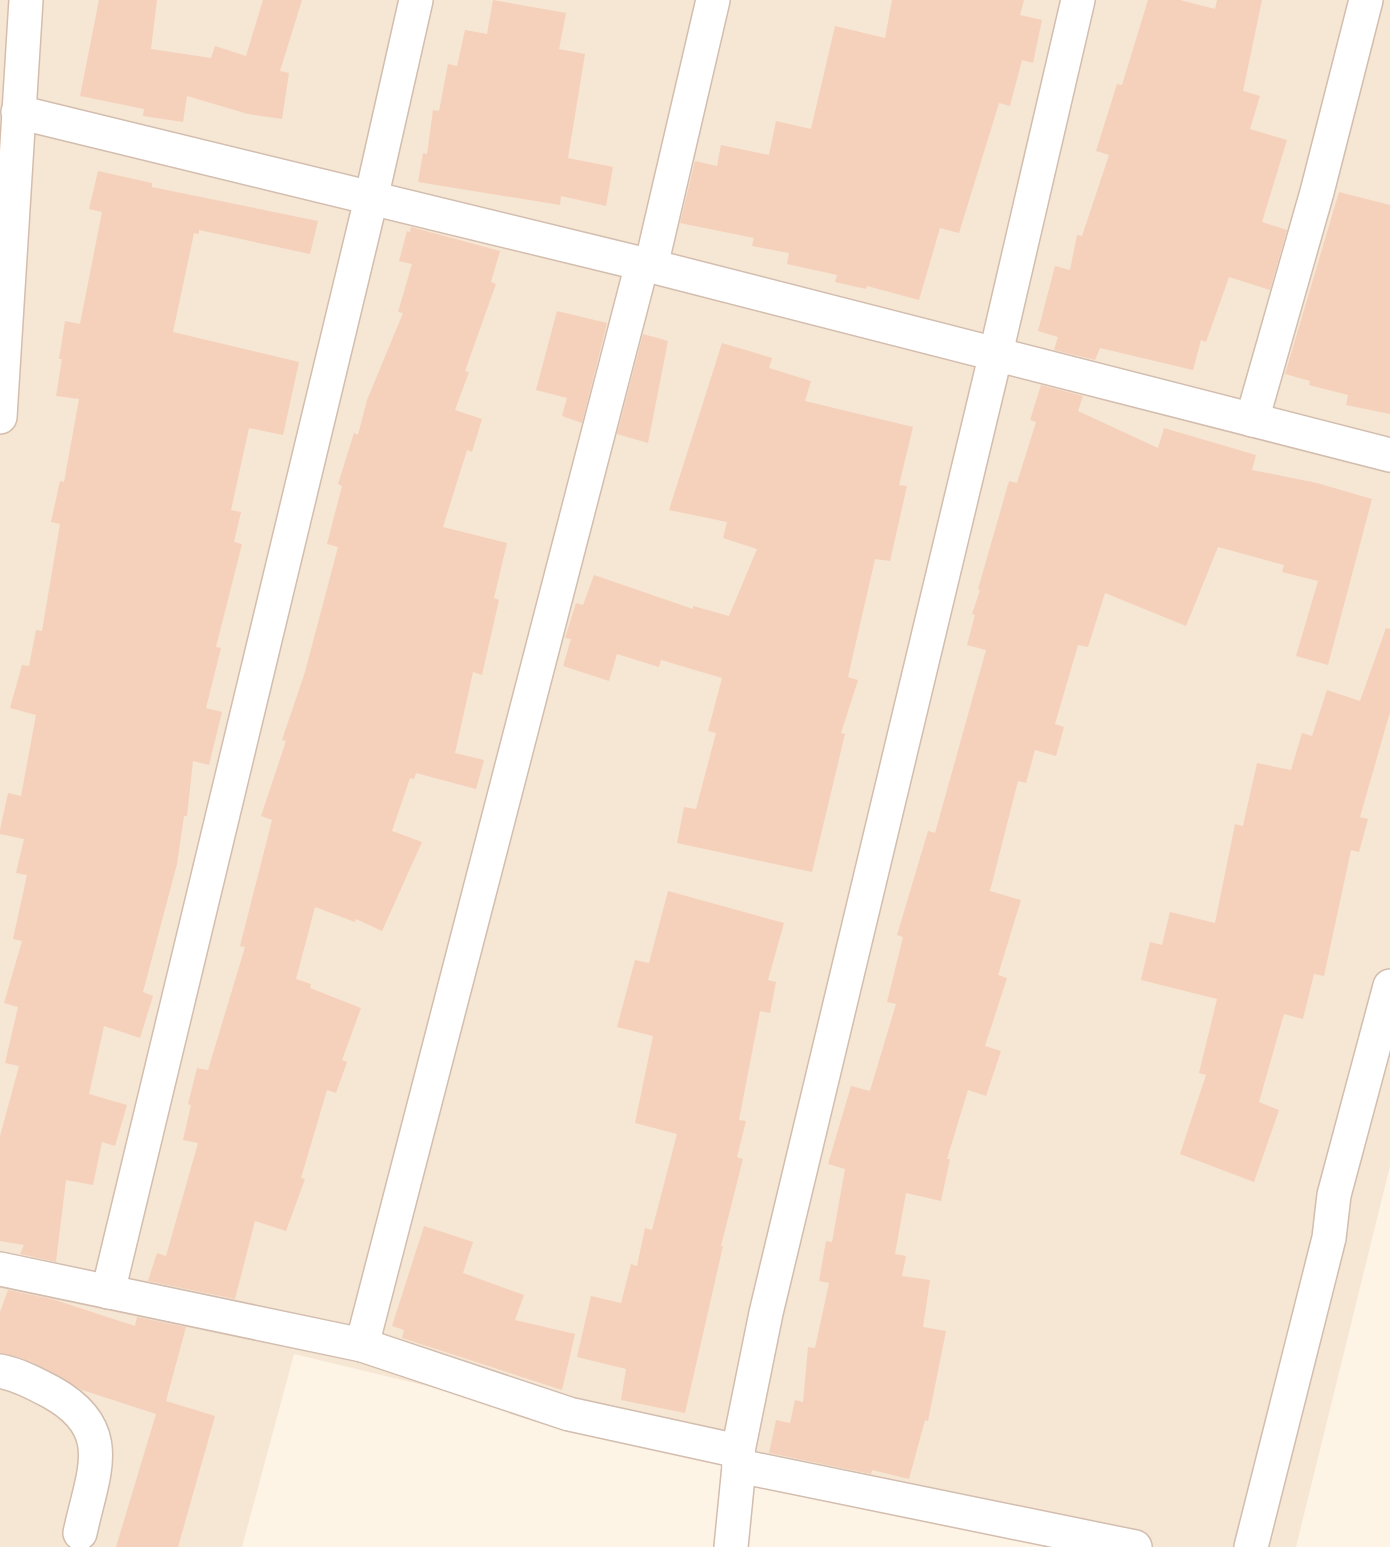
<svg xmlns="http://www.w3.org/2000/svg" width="1390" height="1547" font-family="'Public Sans',sans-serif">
<rect width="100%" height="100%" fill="#fef4e6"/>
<polygon fill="#f6e6d4" points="0,0 1390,0 1390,1166 1296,1547 1094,1547 294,1354 242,1547 0,1547"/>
<g fill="#f5d1bc">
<polygon points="99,0 157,0 151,49 211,58 215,46 246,56 263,0 302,0 280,71 289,73 282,119 248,114 187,96 183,122 143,116 144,109 80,96"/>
<polygon points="493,0 566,13 559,49 585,54 568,158 613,167 606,206 561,196 560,205 418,182 423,153 427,154 433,110 439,111 448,64 457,66 465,30 487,34"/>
<polygon points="892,0 1024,0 1020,15 1042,20 1033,63 1022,60 1010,106 999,103 959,233 940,228 919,300 867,286 866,289 835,282 837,275 787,264 789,253 752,246 754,238 680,223 695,161 717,166 721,145 769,155 776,121 811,129 835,26 885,38"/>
<polygon points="1148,0 1180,0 1215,9 1217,0 1262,0 1243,91 1260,96 1250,129 1287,140 1262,222 1287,230 1270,290 1229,277 1206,342 1201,340 1193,370 1100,348 1095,360 1054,350 1058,337 1038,331 1055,266 1070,270 1077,235 1082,236 1109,155 1096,151 1117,84 1122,85"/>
<polygon points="98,171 152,183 152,187 318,221 310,254 199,230 199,234 194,233 173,332 299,362 283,435 249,428 231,510 241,512 234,542 242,544 216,647 221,648 206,708 222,712 209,765 193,761 187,816 184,816 177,864 143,992 153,996 140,1038 104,1026 89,1094 127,1105 115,1146 102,1142 93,1185 66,1180 56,1262 20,1254 24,1245 0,1241 0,1136 19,1066 5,1063 18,1007 4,1003 22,941 13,939 27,875 16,873 24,839 0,834 0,830 8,793 21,796 36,715 10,708 22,665 29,666 36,630 42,631 60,524 51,522 60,481 64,482 79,399 56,396 62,359 59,359 65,321 80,324 102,212 89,209"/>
<polygon points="1339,192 1390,205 1390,414 1346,405 1348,395 1309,385 1310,381 1285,374"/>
<polygon points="411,227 500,251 491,282 496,284 465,371 469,372 455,410 482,419 472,452 467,450 443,527 507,543 494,598 499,600 482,675 473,672 455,753 484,760 476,789 416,773 414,779 410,778 392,831 422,842 382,931 356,919 355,922 315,907 296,979 311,984 310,988 361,1008 342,1060 347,1062 336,1093 327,1090 301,1178 305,1179 286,1231 255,1221 235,1299 148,1281 157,1253 166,1256 198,1143 183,1140 191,1105 188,1104 197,1068 208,1070 245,947 240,946 272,820 261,816 286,741 282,740 305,672 338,547 327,544 342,486 338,484 354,433 358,435 367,400 403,313 398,312 412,264 399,261 407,231 410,232"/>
<polygon points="557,311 607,323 582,423 562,416 567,398 536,390"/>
<polygon points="643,334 668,341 648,443 617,434"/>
<polygon points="722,343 772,358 769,368 811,381 805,401 913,427 899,485 907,486 890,561 875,559 848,677 858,680 841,733 845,734 812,872 677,843 684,807 696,809 716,733 708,731 722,678 661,660 659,667 617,654 609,681 563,666 571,639 565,638 576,603 583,605 594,575 693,609 693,606 729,616 757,549 723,538 727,522 669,510"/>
<polygon points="1041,385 1083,396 1078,411 1158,448 1164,428 1256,455 1252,470 1317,483 1372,499 1328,665 1296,656 1318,581 1282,572 1284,565 1218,547 1186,626 1105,593 1088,647 1078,645 1055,724 1064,727 1056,756 1035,750 1026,783 1018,781 990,891 1021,900 998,975 1007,978 985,1046 1001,1051 986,1096 968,1090 947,1159 950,1159 941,1201 906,1193 895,1254 906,1256 902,1276 930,1280 923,1327 946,1331 928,1421 925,1420 909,1479 872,1470 871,1474 769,1453 776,1420 790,1423 795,1400 803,1402 808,1347 815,1348 829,1283 819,1281 826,1241 832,1242 845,1169 828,1164 851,1086 870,1091 896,1004 887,1002 903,937 897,935 928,831 935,833 986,650 967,645 975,615 972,614 980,590 978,589 1009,481 1017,483 1036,422 1030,420"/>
<polygon points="1386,628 1390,629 1390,712 1360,817 1368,819 1359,852 1351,850 1324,976 1314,974 1303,1019 1284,1014 1259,1102 1279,1110 1254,1182 1180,1154 1206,1075 1199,1073 1217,999 1141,980 1150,942 1162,945 1170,912 1215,923 1235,824 1243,826 1257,763 1291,770 1302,733 1312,736 1327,690 1360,701"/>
<polygon points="668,891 784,923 768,980 776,982 770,1013 760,1011 739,1120 746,1121 737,1157 743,1159 721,1246 723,1246 685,1413 621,1400 626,1369 577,1357 591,1296 621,1303 631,1264 637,1266 645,1228 652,1230 677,1134 635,1123 653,1036 617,1027 635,960 649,963"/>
<polygon points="424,1226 473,1242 463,1273 524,1295 515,1320 575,1334 562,1390 402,1338 404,1330 392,1326"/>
<polygon points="8,1290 52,1299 135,1326 137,1317 186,1327 166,1401 215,1416 178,1547 116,1547 156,1414 82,1390 34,1363 0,1353 0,1312"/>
</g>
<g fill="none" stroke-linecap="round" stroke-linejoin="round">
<g stroke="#d3bdae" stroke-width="36">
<g id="minor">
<polyline points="18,112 651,266 1390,455"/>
<polyline points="651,266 713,0"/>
<polyline points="1252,420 1317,192 1366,0"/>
<polyline points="0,1269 362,1345 569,1414 738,1451 766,1313 996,353 1078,0"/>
<polyline points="108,1292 371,199 416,0"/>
<polyline points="362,1345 642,264"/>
<path d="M0 1371C19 1375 34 1383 51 1392 118 1429 93 1472 80 1533"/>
<polyline points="738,1451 739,1466 1135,1547"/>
<polyline points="731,1547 739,1466"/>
<polyline points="1251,1547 1329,1238 1334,1195 1390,986"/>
</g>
</g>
<g stroke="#d6bdab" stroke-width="36">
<polyline id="secondary" points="0,417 26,0"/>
</g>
<use href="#minor" stroke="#fff" stroke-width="33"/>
<use href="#secondary" stroke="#fff" stroke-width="33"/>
</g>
</svg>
